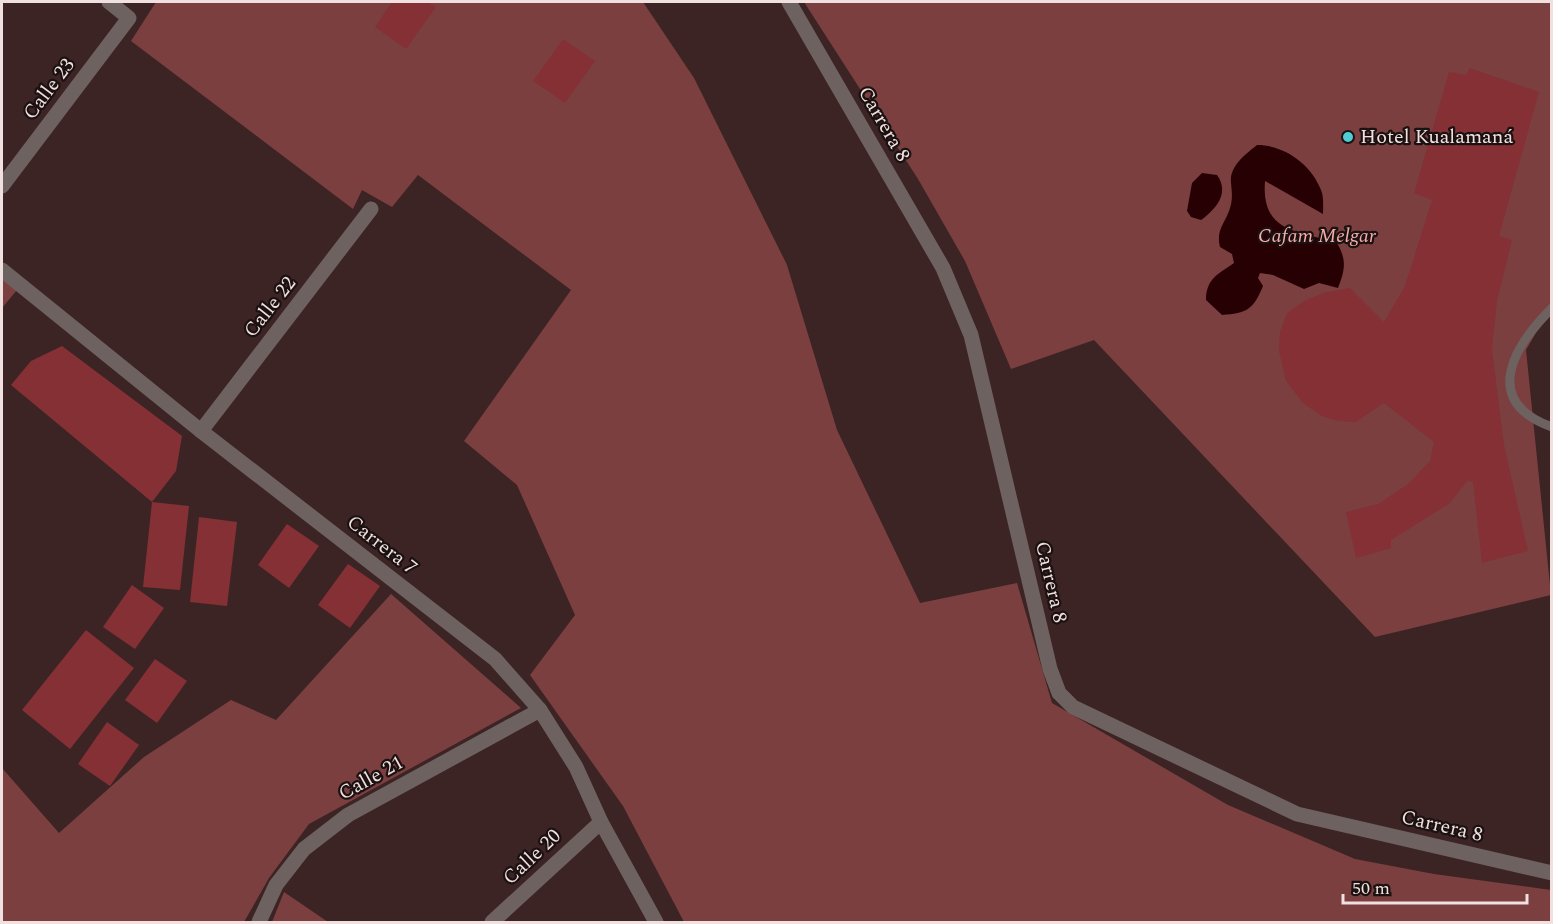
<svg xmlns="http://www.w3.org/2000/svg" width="1553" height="924" font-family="Spectral,serif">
<rect width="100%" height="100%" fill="#3c2424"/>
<g fill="#7b3f40">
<polygon points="156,2 643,2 694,78 787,265 837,430 920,603 1017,583 1052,703 1228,805 1355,859 1434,874 1551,890 1551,922 684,922 623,806 530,675 575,615 517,485 464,441 571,290 418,175 392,207 362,190 353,209 131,41"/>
<polygon points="804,2 1551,2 1551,307 1526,350 1551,595 1375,637 1094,340 1011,369 965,261 918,179"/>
<polygon points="2,278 17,290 2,308"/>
<polygon points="391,594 521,708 309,824 269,878 244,922 2,922 2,768 59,833 144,757 231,700 276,720"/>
<polygon points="284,892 328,922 272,922"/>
</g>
<g fill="#270004">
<path d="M1257 145C1284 145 1311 164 1321 190 1324 197 1323 207 1323 214L1265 181C1261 234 1299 230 1337 243 1347 260 1345 270 1338 288L1319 283 1304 289 1273 275 1260 273 1258 278 1263 286C1253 310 1247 313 1222 315L1206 300C1206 279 1218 274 1234 263L1232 254 1220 247C1216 230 1224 225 1229 211 1233 201 1232 193 1231 183 1229 166 1246 154 1257 145Z"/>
<path d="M1202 173 1217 175C1230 193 1216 209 1201 220L1191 217 1187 211 1192 183Z"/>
</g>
<g fill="#843035">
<polygon points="392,2 427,2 436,7 406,49 375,27"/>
<polygon points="563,39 595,61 565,103 533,81"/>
<polygon points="1470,68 1539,92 1499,236 1512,240 1497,301 1492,349 1504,445 1528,551 1482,563 1473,482 1467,481 1450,503 1391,540 1391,548 1356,558 1346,512 1378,504 1408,484 1430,461 1434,442 1384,403 1356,422 1338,421 1322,416 1303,403 1286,381 1279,351 1280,332 1287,313 1306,300 1326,292 1350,288 1384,322 1405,286 1432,200 1414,193 1449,72 1466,75"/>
<polygon points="62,346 182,436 176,471 152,502 189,506 180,590 143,587 152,502 11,385 31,361"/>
<polygon points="199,517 237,522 227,606 190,602"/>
<polygon points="287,524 319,546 289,588 258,565"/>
<polygon points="348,564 380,586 350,628 318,605"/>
<polygon points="132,585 164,608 135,649 103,627"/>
<polygon points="86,630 134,668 70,749 22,710"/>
<polygon points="155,659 187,681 157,723 125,700"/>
<polygon points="107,722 139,745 110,786 78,764"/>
</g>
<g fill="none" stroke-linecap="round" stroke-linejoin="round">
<path stroke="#6e6261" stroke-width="9" d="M1552 308C1514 346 1480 401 1552 427"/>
<g stroke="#6e6261" stroke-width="15">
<polyline points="789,2 943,268 971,335 1050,669 1059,693 1073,707 1297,814 1552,873"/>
<polyline points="2,186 129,18 109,2"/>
<polyline points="2,270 201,431 495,659 540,710 576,767 601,822 656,922"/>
<polyline points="201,431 371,209"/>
<polyline points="259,922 276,885 304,849 348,815 540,710"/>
<polyline points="492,922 601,822"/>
</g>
</g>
<circle fill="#51ccd2" stroke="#1b1111" stroke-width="2" cx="1348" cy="137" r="6"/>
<g text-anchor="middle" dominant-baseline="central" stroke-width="4.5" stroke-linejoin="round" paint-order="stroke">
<g font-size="20" fill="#f0e0df" stroke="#1b1111">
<text transform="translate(49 89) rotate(-53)">Calle 23</text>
<text transform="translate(884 124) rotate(60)">Carrera 8</text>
<text transform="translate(270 307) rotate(-52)">Calle 22</text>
<text transform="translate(382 545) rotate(38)">Carrera 7</text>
<text transform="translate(1051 582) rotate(77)">Carrera 8</text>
<text transform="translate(371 778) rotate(-29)">Calle 21</text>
<text transform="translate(1442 826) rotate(13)">Carrera 8</text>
<text transform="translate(532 857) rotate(-43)">Calle 20</text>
</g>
<g font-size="20" fill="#f0e0df" stroke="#1b1111" text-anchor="start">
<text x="1360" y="137">Hotel Kualamaná</text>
</g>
<g font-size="20" font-style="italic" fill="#f7adac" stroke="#1b1111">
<text x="1317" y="236">Cafam Melgar</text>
</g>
</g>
<rect width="1553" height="924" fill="none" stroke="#f0e0df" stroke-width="6"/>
<path d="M1343 894v9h184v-9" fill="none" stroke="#f0e0df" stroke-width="3"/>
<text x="1352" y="894" font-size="18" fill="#f0e0df" stroke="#1b1111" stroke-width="4.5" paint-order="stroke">50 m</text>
</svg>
